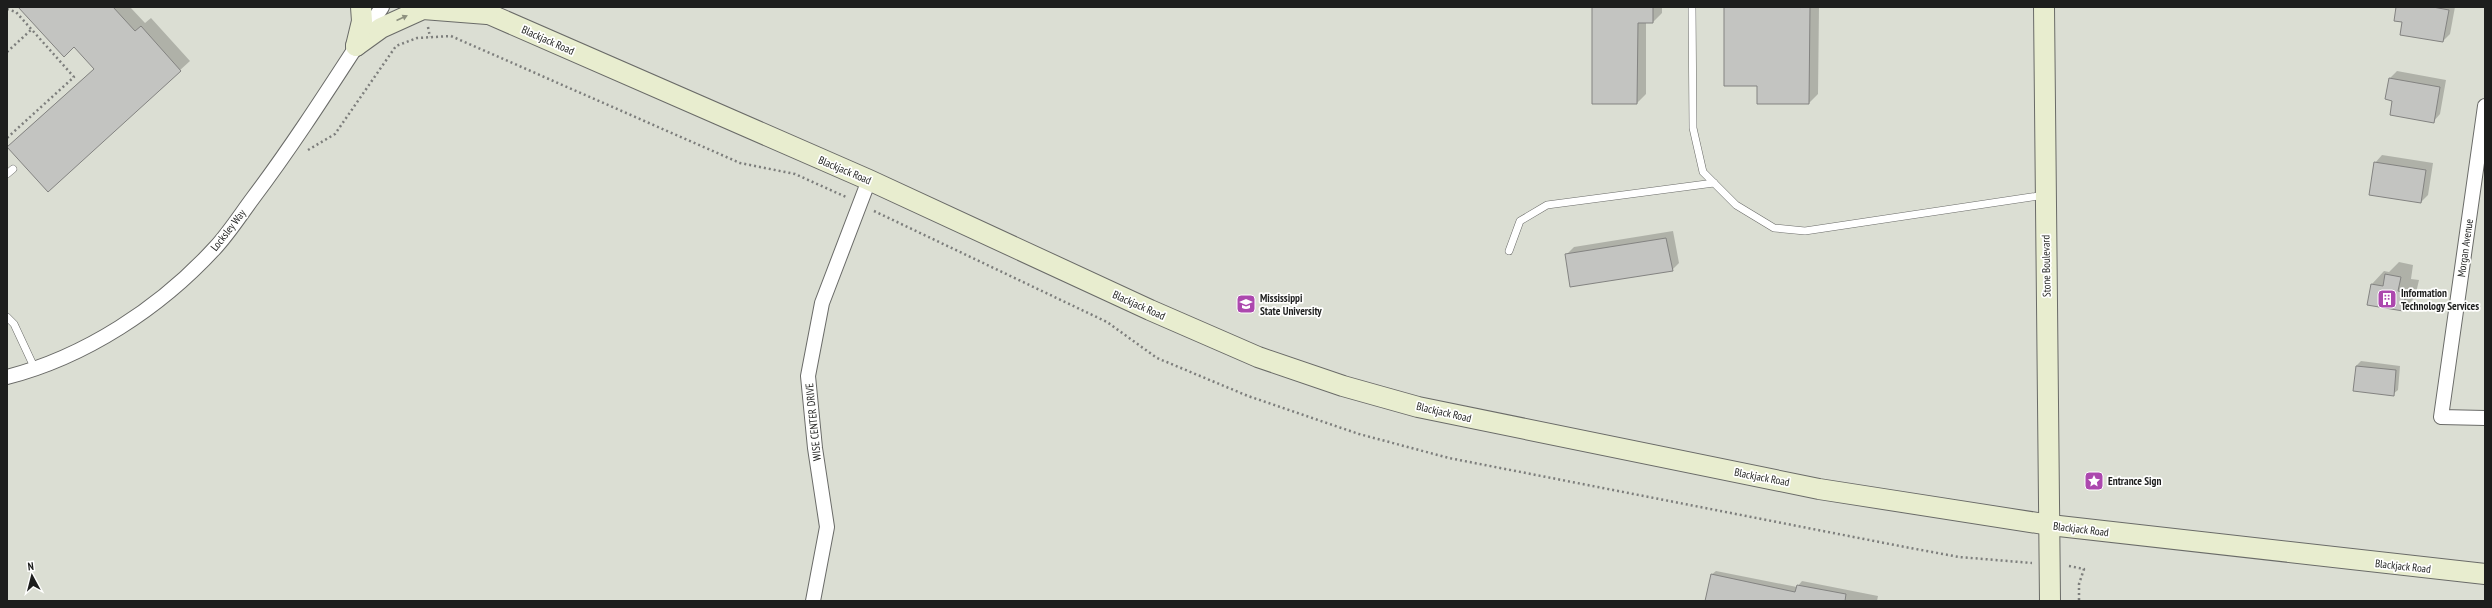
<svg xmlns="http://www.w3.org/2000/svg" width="2492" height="608" font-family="'PT Sans Narrow',sans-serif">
<rect width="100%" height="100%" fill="#e8e8e5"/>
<rect fill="#dbded3" x="7" y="7" width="2478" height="594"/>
<g fill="#0003">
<polygon points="30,7 130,7 145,23 151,18 190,61 48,190 17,138 95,68 74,46"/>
<polygon points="1593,7 1662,7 1662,13 1653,22 1646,22 1646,94 1637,103"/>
<polygon points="1725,7 1819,7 1818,94 1809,103 1758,103 1758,85"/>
<polygon points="2397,7 2455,7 2450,34 2443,41 2403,22"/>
<polygon points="2397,71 2446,80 2440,114 2433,122 2394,100 2386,99 2390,78"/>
<polygon points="2382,155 2433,163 2428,195 2421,202 2375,163"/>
<polygon points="1673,231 1679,263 1672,270 1567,254 1574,247"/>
<polygon points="2399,262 2413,265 2411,279 2419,280 2415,297 2403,310 2372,284 2384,271 2389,272"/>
<polygon points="2361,361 2400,366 2398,390 2393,394 2356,366"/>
<polygon points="1716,571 1797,587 1802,581 1878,596 1877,601 1706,601 1711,575"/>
</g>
<g fill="#c3c4c1" stroke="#838381">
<polygon points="18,7 113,7 135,31 141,26 181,71 48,192 7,147 94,69 74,47 64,57"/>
<polygon points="1592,7 1653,7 1653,23 1638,23 1637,104 1592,104"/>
<polygon points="1724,7 1810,7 1809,104 1757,104 1757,86 1724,86"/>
<polygon points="2396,7 2433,7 2449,10 2443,42 2400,35 2402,22 2394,21"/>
<polygon points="2389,78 2440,87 2434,123 2390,115 2392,101 2385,99"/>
<polygon points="2374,162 2426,170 2421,203 2369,195"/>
<polygon points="1666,238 1673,271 1570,287 1565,254"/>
<polygon points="2385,274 2401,277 2398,291 2406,293 2403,311 2367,305 2371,284 2383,286"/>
<polygon points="2356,366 2396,370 2394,396 2353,391"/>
<polygon points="1711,574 1795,592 1797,585 1846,594 1845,601 1705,601"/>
</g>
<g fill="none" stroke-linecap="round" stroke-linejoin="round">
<g stroke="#6a6b68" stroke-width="8">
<g id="lane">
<polyline points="1692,7 1693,128 1703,172 1736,205 1774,228 1805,231 2045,195"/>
<polyline points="7,174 13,169"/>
<polyline points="1509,251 1520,221 1547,205 1714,183"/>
<polyline points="7,317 14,324 35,369"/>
</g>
</g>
<g stroke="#6a6b68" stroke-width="16">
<g id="street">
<polyline points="2485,106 2441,417 2485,418"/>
<path d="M7 377C85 357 160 308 215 248 229 233 241 214 253 198 299 137 340 71 382 7"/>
<polyline points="813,601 827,527 815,448 808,376 822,303 869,180"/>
</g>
</g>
<g stroke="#6a6b68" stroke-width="22">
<g id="secondary">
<polyline points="473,7 869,180 1150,310 1258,357 1343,386 1418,407 1819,489 2050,525 2485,574"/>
<polyline points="2044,7 2050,601"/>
<polyline points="356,46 381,28 423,9 487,14"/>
<polyline points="356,46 362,21 361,7"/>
</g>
</g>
<g stroke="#7d7e7c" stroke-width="2.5" stroke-dasharray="2 3" stroke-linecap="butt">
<polyline points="7,9 16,12 74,77 7,138"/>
<polyline points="428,27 430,37"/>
<polyline points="7,52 32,29"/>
<polyline points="308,150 335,134 396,46 417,38 451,36 740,163 795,174 846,197"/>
<polyline points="874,211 1107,322 1157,358 1248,396 1359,434 1449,458 1905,547 1959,557 2032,563"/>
<polyline points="2069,566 2084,569 2079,584 2079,601"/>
</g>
<use href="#lane" stroke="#fff" stroke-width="7"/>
<use href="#street" stroke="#fff" stroke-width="14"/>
<use href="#secondary" stroke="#e8edcf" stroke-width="20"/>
</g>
<defs><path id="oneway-solid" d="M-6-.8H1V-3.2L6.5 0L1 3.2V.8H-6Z"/></defs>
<use fill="#8d907f" href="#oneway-solid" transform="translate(402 18) rotate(-24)"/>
<defs>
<g id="building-square" transform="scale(1)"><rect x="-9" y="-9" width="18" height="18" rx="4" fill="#ac48ae" stroke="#fffffe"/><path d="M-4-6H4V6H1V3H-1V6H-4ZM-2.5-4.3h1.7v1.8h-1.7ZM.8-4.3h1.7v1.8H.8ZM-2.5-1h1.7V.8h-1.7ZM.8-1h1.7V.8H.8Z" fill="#fff"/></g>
<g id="university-square" transform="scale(1)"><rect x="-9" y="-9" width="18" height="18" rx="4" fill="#ac48ae" stroke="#fffffe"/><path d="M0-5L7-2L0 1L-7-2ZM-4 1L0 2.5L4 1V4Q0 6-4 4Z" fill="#fff"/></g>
<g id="sight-square" transform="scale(1)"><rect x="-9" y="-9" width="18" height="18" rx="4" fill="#ac48ae" stroke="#fffffe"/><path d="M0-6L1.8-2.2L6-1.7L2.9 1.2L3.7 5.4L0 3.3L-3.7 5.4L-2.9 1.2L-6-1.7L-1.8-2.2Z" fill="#fff"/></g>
</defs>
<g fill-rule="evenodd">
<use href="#building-square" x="2387" y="299"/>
<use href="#university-square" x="1246" y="304"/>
<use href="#sight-square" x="2094" y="481"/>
</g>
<g text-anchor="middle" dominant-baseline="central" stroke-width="3.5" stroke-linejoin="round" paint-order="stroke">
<g font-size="11" fill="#1d1e1d" stroke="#fffffe">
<text transform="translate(548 40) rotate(24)">Blackjack Road</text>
<text transform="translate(845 170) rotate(23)">Blackjack Road</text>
<text transform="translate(228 230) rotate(-52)">Locksley Way</text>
<text transform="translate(2465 248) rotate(-82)">Morgan Avenue</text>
<text transform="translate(2046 266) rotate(-91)">Stone Boulevard</text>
<text transform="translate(1139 305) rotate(24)">Blackjack Road</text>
<text transform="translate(1444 412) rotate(13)">Blackjack Road</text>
<text transform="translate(813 422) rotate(-96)">WISE CENTER DRIVE</text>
<text transform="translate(1762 477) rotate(11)">Blackjack Road</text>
<text transform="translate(2081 529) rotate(7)">Blackjack Road</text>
<text transform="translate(2403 566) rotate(6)">Blackjack Road</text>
</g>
<g font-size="11" font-weight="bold" fill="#1d1e1d" stroke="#fffffe" text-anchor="start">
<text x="2401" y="293">Information<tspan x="2401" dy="13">Technology Services</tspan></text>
<text x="1260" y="298">Mississippi<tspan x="1260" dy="13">State University</tspan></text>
<text x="2108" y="481">Entrance Sign</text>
</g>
</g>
<rect width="2492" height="608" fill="none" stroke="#1d1e1d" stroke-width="16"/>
<g transform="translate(32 576) rotate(353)" stroke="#fffffe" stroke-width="3" paint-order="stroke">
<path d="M0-3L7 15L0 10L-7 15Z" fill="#1d1e1d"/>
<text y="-6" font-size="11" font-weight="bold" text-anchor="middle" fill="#1d1e1d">N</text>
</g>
</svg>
